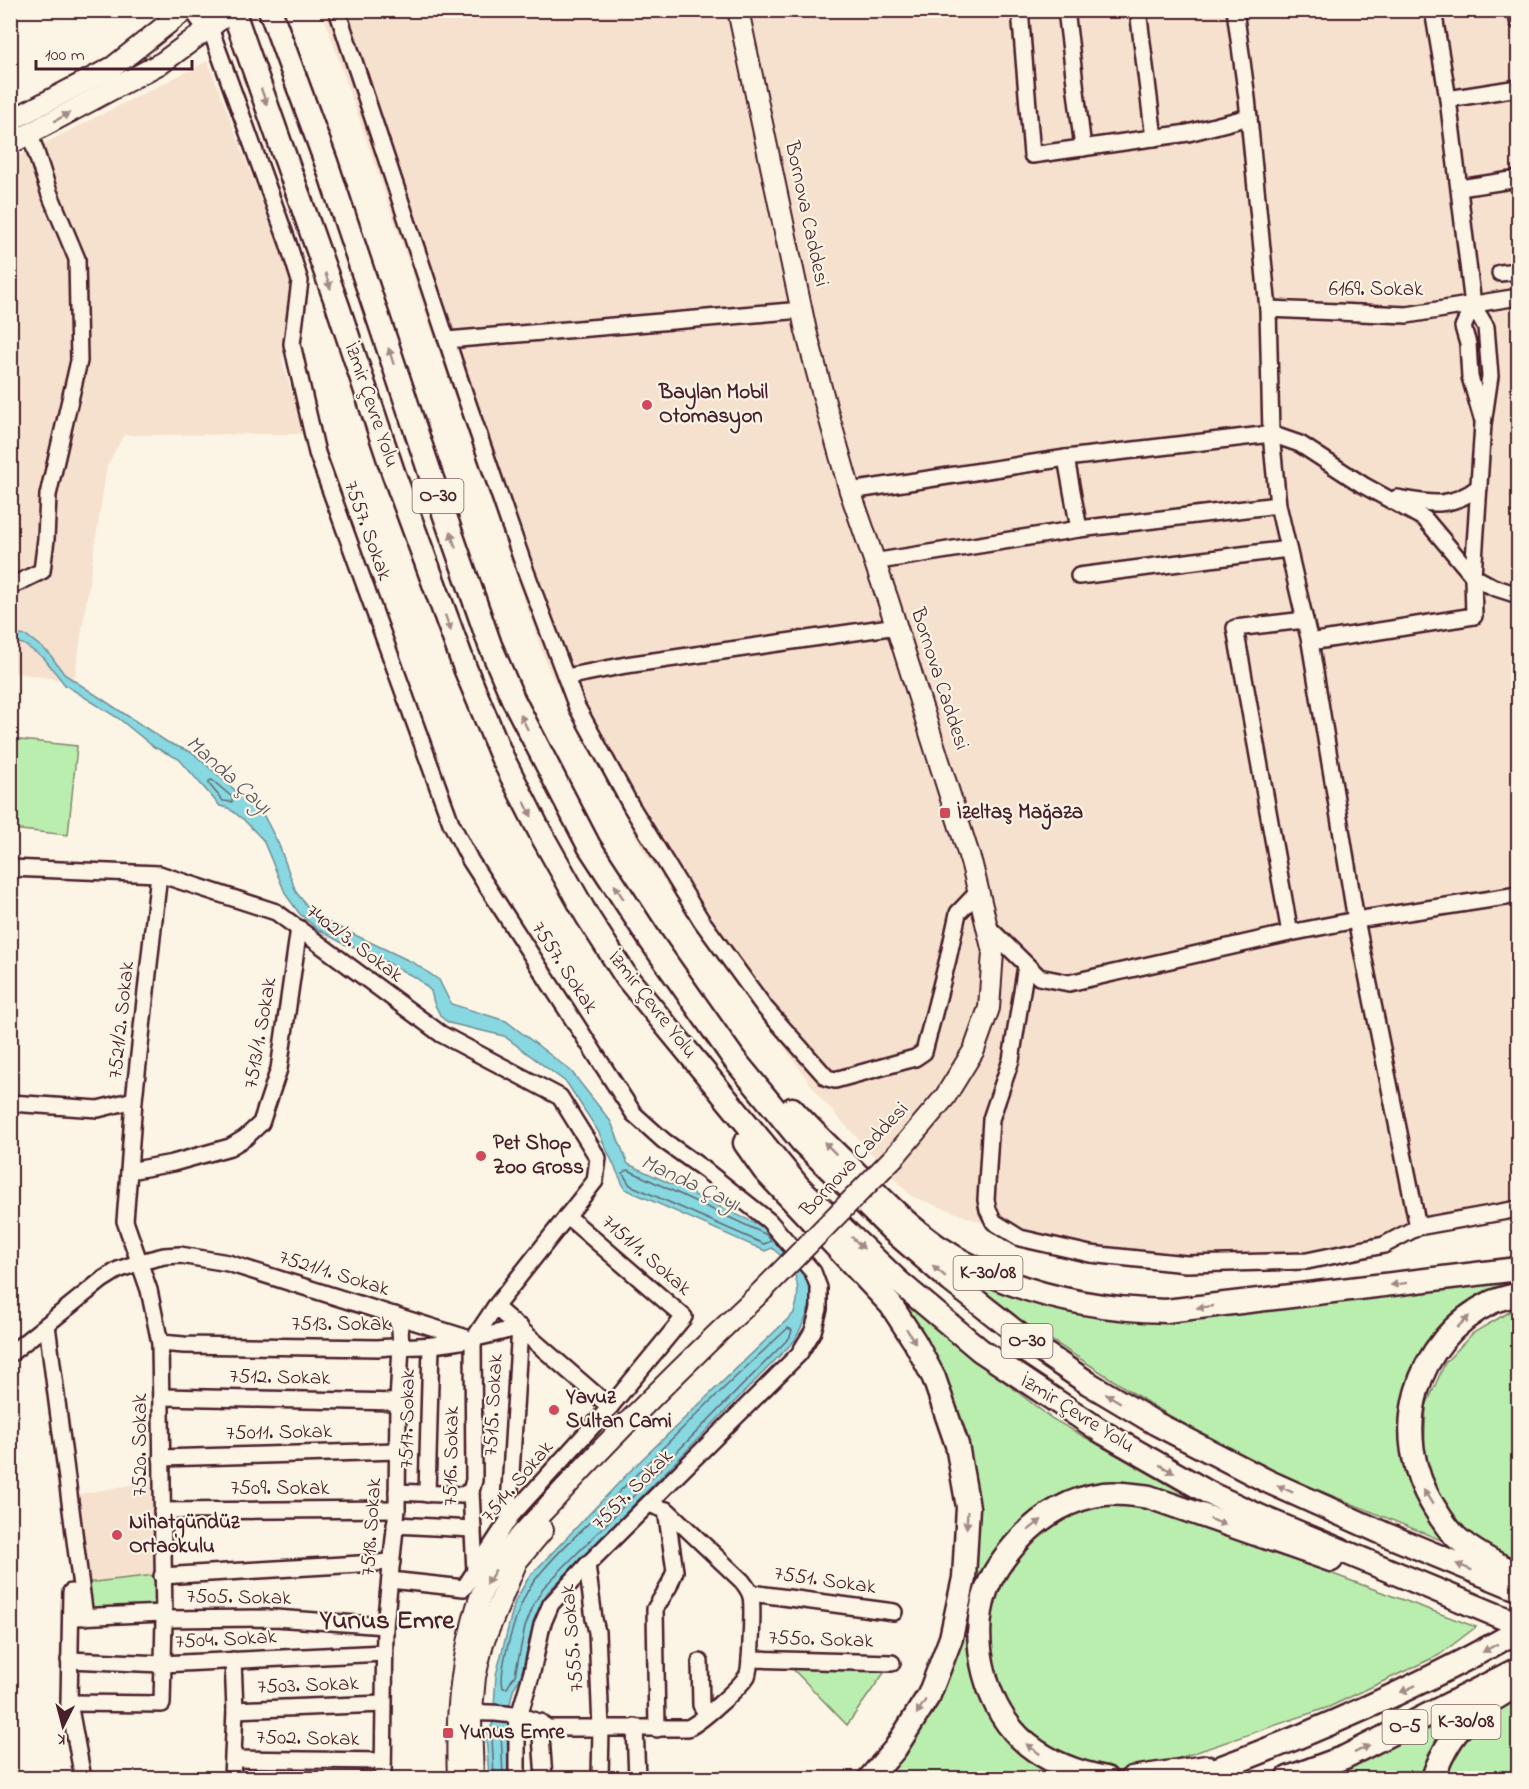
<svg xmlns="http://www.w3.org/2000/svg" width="1529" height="1789" font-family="'Indie Flower',sans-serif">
<rect width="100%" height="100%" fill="#fcf5e5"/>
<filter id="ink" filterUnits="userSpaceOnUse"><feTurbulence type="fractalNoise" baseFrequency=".0167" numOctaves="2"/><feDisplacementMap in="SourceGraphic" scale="12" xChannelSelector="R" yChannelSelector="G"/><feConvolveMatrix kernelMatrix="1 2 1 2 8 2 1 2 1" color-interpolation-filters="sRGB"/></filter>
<g filter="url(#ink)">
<g fill="#f5e1ce">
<polygon points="322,11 1518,11 1518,1202 1386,1239 1307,1258 1101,1253 1017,1236 911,1196 823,1101 644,852 547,666"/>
<polygon points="208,61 291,279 283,363 304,434 124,435 107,466 74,682 11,672 11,160"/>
<polygon points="151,1481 155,1575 86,1583 75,1495"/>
</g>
<g fill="#baeeae" stroke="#82866c" stroke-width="1.5">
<polygon points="11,739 77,746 68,835 11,829"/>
<polygon points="937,1256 991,1288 1074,1312 1152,1323 1518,1277 1518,1290 1455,1320 1407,1405 1448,1543 1243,1459 1150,1404 1017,1318"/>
<polygon points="895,1292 960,1347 1051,1418 1218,1513 1118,1485 1010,1537 976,1675 1072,1778 882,1778 944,1680 973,1507"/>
<polygon points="1518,1310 1518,1567 1464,1533 1437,1496 1424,1452 1426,1406 1445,1363 1473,1333 1509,1312"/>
<polygon points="1114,1501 1160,1510 1476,1627 1439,1655 1329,1707 1150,1768 1105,1773 1077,1766 1020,1727 995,1689 988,1616 1001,1578 1027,1542 1073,1512"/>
<polygon points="155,1575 155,1604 92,1612 86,1583"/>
<polygon points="790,1666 889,1666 847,1725"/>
<polygon points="1518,1696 1518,1778 1442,1778 1460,1741 1490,1712"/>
<polygon points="1465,1714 1428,1778 1314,1778"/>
</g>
<path fill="#87d8e0" stroke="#6f8e98" stroke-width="1.5" d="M11 634 27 636 49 653 64 674 167 742 193 753 264 816 279 845 296 892 315 916 414 963 439 980 451 1004 506 1021 571 1071 611 1122 628 1164 772 1231 810 1273 812 1286 811 1300 807 1315 795 1340 548 1592C530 1621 530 1644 521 1675 520 1681 514 1685 513 1691 505 1720 508 1749 508 1778H489L486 1735 493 1723 496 1675 515 1601 529 1577 634 1467 794 1313C803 1284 796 1267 772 1248L765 1251 625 1189 598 1131 567 1083 504 1036 449 1023 441 1017 434 1003 431 991 418 979 362 949 344 944 317 929 299 913 286 895 263 840 244 820 228 808 220 806 179 759 154 747 118 718 65 685 44 658 23 644 11 642Z"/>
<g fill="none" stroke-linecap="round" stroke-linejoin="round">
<g stroke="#626973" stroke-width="1.5">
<polygon points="212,780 232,797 232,802 223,801 209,784 209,781"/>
<polygon points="628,1170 767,1235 771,1241 764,1244 630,1185 623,1174 625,1171"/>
<path d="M788 1328 792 1330 790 1337 543 1588 534 1604 525 1627 515 1675 507 1688H503C498 1667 520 1597 535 1580 553 1556 577 1535 598 1514 659 1450 723 1388 788 1328Z"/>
<polyline points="494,1778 492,1737 498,1728 501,1731 503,1778"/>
</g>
<g stroke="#4a1f2b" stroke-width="20">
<g id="minor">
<polyline points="337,10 465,395 525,569 577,707 631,806 701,920 765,1008 827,1078 835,1080 915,1058 924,1052 948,959 958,913 979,891"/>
<polyline points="1020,10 1032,155 1188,133 1249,117"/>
<polyline points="1066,10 1083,148"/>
<polyline points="1138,10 1154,138"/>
<polyline points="1235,10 1247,98 1268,309 1271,434 1278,505 1310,642 1356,920 1418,1227"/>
<polyline points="1517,10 1518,21"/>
<polyline points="210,28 288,243 300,281 292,344 317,453 451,823 470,860 634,1114 664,1141 705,1170 769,1221 813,1272 819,1288 819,1309 813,1331 799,1354 587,1565 551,1604 542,1625 532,1672 519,1716 517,1728 517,1778"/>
<polyline points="1448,99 1518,88"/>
<polyline points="1460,188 1518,179"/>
<polyline points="1500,273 1518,271"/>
<polyline points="1473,305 1463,327 1468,344 1470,377 1482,418"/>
<polyline points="1268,309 1407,315 1518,297"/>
<polyline points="447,340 802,310"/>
<polyline points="1066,458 1079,529"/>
<polyline points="850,491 1066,458 1271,434 1300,444 1363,485 1425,519 1473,576 1493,587 1518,595"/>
<path d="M1397 498C1430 504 1450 509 1479 487"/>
<polyline points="873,562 1079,529 1278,505"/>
<polyline points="1079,576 1288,549"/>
<polyline points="10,589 11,586 42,571 46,539 48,495 79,361 77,259 49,192 30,134"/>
<polyline points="1310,642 1474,616 1473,576 1483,424 1490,376 1486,327 1473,305 1448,99 1433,10"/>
<polyline points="566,677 626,665 897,626"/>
<polyline points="10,868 159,874 276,912 441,1034 560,1097 598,1158 595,1181 495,1307 473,1340 228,1263 180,1255 164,1256 140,1262 118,1270 102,1280 10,1354"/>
<polyline points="987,926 1039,977 1069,983 1290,933 1356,920 1518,895"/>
<polyline points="1290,933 1235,628 1305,620"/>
<polyline points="1026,966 1011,1060 991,1119 986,1200 988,1210 994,1222 1020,1238 1090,1254 1186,1264 1307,1261 1384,1245 1418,1227 1518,1209"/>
<polyline points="10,1103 98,1109 134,1100"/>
<polyline points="129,1171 134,1100 159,874"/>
<polyline points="495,1307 610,1407 684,1317 567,1216"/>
<polyline points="47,1325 85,1617"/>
<polyline points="473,1340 474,1480 471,1491 475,1572"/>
<path d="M160 1343 184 1345 378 1348C396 1346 415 1347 433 1345 463 1342 491 1335 520 1327L508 1522"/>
<polyline points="162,1397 398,1402"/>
<polyline points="161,1458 397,1451"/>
<polyline points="397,1492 462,1495 471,1491"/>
<polyline points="427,1494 431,1346"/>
<polyline points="162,1511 397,1509"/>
<polyline points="395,1525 473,1529"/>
<polyline points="587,1565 594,1619 597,1632 601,1728 600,1778"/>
<polyline points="162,1576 392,1562"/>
<polyline points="390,1580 464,1588 511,1516 610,1407"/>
<polyline points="71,1592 69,1703 83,1778"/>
<polyline points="751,1593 894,1612"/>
<polyline points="76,1617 163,1613"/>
<polyline points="164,1619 275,1618 385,1626"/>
<polyline points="750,1659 892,1663"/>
<polyline points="69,1660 162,1664 384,1653"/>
<polyline points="700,1662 701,1705 707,1714"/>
<polyline points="69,1703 162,1704 164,1619 160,1343 149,1290 125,1221 129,1171 173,1163 230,1147 245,1138 261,1123 279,1069 299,928"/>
<polyline points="235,1710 383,1704"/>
<path d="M463 1714C486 1711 529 1713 548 1728H688C701 1722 739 1688 747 1676 751 1669 753 1605 751 1597 750 1591 746 1586 742 1581L668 1511 649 1504"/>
<polyline points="540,1722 544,1778"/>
<polyline points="635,1727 637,1778"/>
<polyline points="657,1729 655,1609 669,1586 675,1571 666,1510"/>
<polyline points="234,1759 383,1761"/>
<polyline points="232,1778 235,1710 233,1660"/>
<polyline points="383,1778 385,1626 397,1509 398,1402 401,1346 400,1329 395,1315"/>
</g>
</g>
<g stroke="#4a1f2b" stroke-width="24">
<g id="major">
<polyline points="738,10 806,331 827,410 850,491 888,600 972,865 993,952 989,1008 974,1050 945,1097 895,1156"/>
<polyline points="10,121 113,67 185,10"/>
<polyline points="10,144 163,62 233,10"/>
<path d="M458 1778C456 1732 458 1688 468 1643 473 1622 477 1601 487 1582 506 1547 536 1520 562 1491 626 1422 693 1356 762 1291"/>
<polyline points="473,1778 471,1721 475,1677 483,1643 517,1561 543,1530"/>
</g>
</g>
<g stroke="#4a1f2b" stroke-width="27">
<g id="highway">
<polyline points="196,10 210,28"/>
<polyline points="233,10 338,307 393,472 465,668 502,757 541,834 587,916 627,978 799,1187 899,1282 980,1350 1104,1433 1211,1494 1268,1520 1518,1624"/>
<polyline points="270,10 326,162 430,473 490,645 513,699 589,846 651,941 734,1059 802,1142 892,1230 951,1281 1031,1344 1088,1383 1155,1423 1267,1481 1387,1535 1518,1589"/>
<path d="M792 1109C810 1129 830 1148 850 1167 878 1195 905 1224 937 1246 1006 1292 1086 1309 1166 1311L1518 1269"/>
<polyline points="745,1143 764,1170 891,1305 915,1342 934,1378 957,1445 968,1507 964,1578 951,1638 929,1695 895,1749 870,1778"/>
<path d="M1514 1572C1494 1563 1473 1552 1456 1537 1448 1529 1440 1517 1434 1507 1388 1435 1414 1340 1492 1302 1500 1298 1510 1297 1518 1294"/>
<path d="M1106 1778C1077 1773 1051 1763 1028 1745 985 1710 969 1641 986 1591 993 1571 1007 1553 1021 1538 1042 1515 1072 1498 1104 1494 1119 1492 1134 1495 1149 1497L1331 1560"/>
<polyline points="1132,1778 1207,1767"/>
<path d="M1193 1778C1305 1737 1414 1690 1518 1631"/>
<polyline points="1288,1778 1345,1757 1518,1669"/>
<path d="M1433 1778C1442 1751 1456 1728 1479 1709 1491 1700 1506 1693 1518 1684"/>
</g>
</g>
<use href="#minor" stroke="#fcf5e5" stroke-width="15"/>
<use href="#major" stroke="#fcf5e5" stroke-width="20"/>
<use href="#highway" stroke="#fcf5e5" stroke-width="22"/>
<g stroke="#4a1f2b" stroke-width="24" stroke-linecap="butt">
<polyline id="major-bridge" points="762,1291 895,1156"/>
</g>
<use href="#major-bridge" stroke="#fcf5e5" stroke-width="20"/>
</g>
<defs><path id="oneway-solid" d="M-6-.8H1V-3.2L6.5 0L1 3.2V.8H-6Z" transform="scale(1.5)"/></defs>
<g fill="#a38a88">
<use href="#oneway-solid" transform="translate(264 97) rotate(71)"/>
<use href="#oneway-solid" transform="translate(62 117) rotate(-29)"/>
<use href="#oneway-solid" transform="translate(328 281) rotate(71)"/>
<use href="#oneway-solid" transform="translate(391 356) rotate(-108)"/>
<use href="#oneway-solid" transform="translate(453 540) rotate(-109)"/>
<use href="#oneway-solid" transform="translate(448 623) rotate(70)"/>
<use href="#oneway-solid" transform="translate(524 722) rotate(-116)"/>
<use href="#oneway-solid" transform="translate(528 809) rotate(64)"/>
<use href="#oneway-solid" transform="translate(619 892) rotate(-123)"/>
<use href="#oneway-solid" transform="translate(830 1148) rotate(-135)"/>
<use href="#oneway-solid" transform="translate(858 1243) rotate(44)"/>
<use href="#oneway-solid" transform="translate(939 1271) rotate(-139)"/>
<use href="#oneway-solid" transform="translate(1399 1284) rotate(173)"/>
<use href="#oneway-solid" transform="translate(1205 1307) rotate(174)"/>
<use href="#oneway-solid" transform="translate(1463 1322) rotate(-43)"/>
<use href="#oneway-solid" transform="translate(911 1336) rotate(58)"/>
<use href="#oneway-solid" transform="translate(1113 1398) rotate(-149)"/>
<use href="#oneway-solid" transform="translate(1167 1469) rotate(29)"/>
<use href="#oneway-solid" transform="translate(1285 1489) rotate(-156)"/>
<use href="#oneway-solid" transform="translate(1428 1497) rotate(-122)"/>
<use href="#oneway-solid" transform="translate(967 1520) rotate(93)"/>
<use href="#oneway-solid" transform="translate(1218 1522) rotate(20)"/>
<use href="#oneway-solid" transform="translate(1035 1525) rotate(-38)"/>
<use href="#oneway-solid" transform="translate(1464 1567) rotate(-158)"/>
<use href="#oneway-solid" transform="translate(491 1577) rotate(121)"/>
<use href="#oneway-solid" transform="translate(1490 1648) rotate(151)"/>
<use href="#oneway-solid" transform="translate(1408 1689) rotate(155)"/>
<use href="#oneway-solid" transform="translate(921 1707) rotate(122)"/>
<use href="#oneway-solid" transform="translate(1033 1749) rotate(-144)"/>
<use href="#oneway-solid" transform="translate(1362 1749) rotate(-27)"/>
</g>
</g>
<g fill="#d1495b" stroke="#fcf5e5" stroke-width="2">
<circle cx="647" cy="405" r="6"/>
<rect x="939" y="807" width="12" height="12" rx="3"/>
<circle cx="481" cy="1156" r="6"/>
<circle cx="554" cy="1410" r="6"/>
<circle cx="117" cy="1535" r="6"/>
<rect x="442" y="1727" width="12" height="12" rx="3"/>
</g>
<g text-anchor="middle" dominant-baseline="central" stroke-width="4.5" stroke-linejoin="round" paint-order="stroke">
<g fill="#fcf5e5" stroke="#7f5f63" stroke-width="1.5">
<rect x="412.5" y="479" width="51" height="34" rx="4.5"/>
<rect x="953.5" y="1256" width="69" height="34" rx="4.5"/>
<rect x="1001.5" y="1324" width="51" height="34" rx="4.5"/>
<rect x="1431.5" y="1705" width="69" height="34" rx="4.5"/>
<rect x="1382.5" y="1710" width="45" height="34" rx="4.5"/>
</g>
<g font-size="20" font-weight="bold" fill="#4a1f2b">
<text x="438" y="496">O-30</text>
<text x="988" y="1273">K-30/08</text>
<text x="1027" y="1341">O-30</text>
<text x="1466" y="1722">K-30/08</text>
<text x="1405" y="1727">O-5</text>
</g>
<g font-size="21" fill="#4a1f2b" stroke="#fcf5e5">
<text transform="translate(806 214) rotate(78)">Bornova Caddesi</text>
<text x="1376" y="290">6169. Sokak</text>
<text transform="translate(371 405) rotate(71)">İzmir Çevre Yolu</text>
<text transform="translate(367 531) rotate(70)">7557. Sokak</text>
<text transform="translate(939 679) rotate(72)">Bornova Caddesi</text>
<text transform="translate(354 944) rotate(37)">7402/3. Sokak</text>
<text transform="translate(564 968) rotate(57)">7557. Sokak</text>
<text transform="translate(652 1005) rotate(52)">İzmir Çevre Yolu</text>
<text transform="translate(122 1020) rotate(-84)">7521/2. Sokak</text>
<text transform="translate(261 1033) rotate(-80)">7513/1. Sokak</text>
<text transform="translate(855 1160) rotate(-47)">Bornova Caddesi</text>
<text transform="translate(646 1256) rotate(41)">7151/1. Sokak</text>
<text transform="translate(334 1274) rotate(17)">7521/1. Sokak</text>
<text x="341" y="1325">7513. Sokak</text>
<text transform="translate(280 1378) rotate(1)">7512. Sokak</text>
<text transform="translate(494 1405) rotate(-87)">7515. Sokak</text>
<text transform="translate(1077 1414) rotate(32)">İzmir Çevre Yolu</text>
<text transform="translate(408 1419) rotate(-89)">7517. Sokak</text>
<text transform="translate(279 1433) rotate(-1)">75011. Sokak</text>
<text transform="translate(141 1445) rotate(-90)">7520. Sokak</text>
<text transform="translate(452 1456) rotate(-89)">7516. Sokak</text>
<text transform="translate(518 1482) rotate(-50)">7514. Sokak</text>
<text x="280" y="1489">7509. Sokak</text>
<text transform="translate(633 1490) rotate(-45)">7557. Sokak</text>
<text transform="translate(372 1527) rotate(-86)">7518. Sokak</text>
<text transform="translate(825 1581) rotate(8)">7551. Sokak</text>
<text transform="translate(239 1598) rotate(1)">7505. Sokak</text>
<text transform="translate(573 1638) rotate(-95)">7555. Sokak</text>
<text transform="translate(226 1640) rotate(-3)">7504. Sokak</text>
<text transform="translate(821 1640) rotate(2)">7550. Sokak</text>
<text transform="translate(308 1686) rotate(-2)">7503. Sokak</text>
<text transform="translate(308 1739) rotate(1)">7502. Sokak</text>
</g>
<g font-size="21" font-weight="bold" fill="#4a1f2b" stroke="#fcf5e5" text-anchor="start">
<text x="659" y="393">Baylan Mobil<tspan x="659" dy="24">Otomasyon</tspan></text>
<text x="957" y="813">İzeltaş Mağaza</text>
<text x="493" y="1144">Pet Shop<tspan x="493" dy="24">Zoo Gross</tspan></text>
<text x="566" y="1398">Yavuz<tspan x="566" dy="24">Sultan Cami</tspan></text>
<text x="129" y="1523">Nihatgündüz<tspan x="129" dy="24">Ortaokulu</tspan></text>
<text x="460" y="1733">Yunus Emre</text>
</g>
<g font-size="22" font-style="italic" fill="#5c5661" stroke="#fcf5e5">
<text transform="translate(228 776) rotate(42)">Manda Çayı</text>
<text transform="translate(690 1184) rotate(25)">Manda Çayı</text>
</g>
<g font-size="27" font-weight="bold" fill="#4a1f2b" stroke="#fcf5e5">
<text x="387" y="1621">Yunus Emre</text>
</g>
</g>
<rect width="1529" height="1789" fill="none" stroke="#fcf5e5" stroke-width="36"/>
<rect x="18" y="18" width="1493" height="1753" fill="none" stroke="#4a1f2b" stroke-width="2" filter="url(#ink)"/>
<g transform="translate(63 1726) rotate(186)" stroke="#fcf5e5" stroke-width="4.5" paint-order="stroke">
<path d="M0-4.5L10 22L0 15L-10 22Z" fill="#4a1f2b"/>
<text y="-9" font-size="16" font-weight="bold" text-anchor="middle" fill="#4a1f2b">K</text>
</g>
<path d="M36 60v9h156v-9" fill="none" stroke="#4a1f2b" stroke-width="3"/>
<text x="45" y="60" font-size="18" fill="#4a1f2b" stroke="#fcf5e5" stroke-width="4.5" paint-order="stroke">100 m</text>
</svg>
